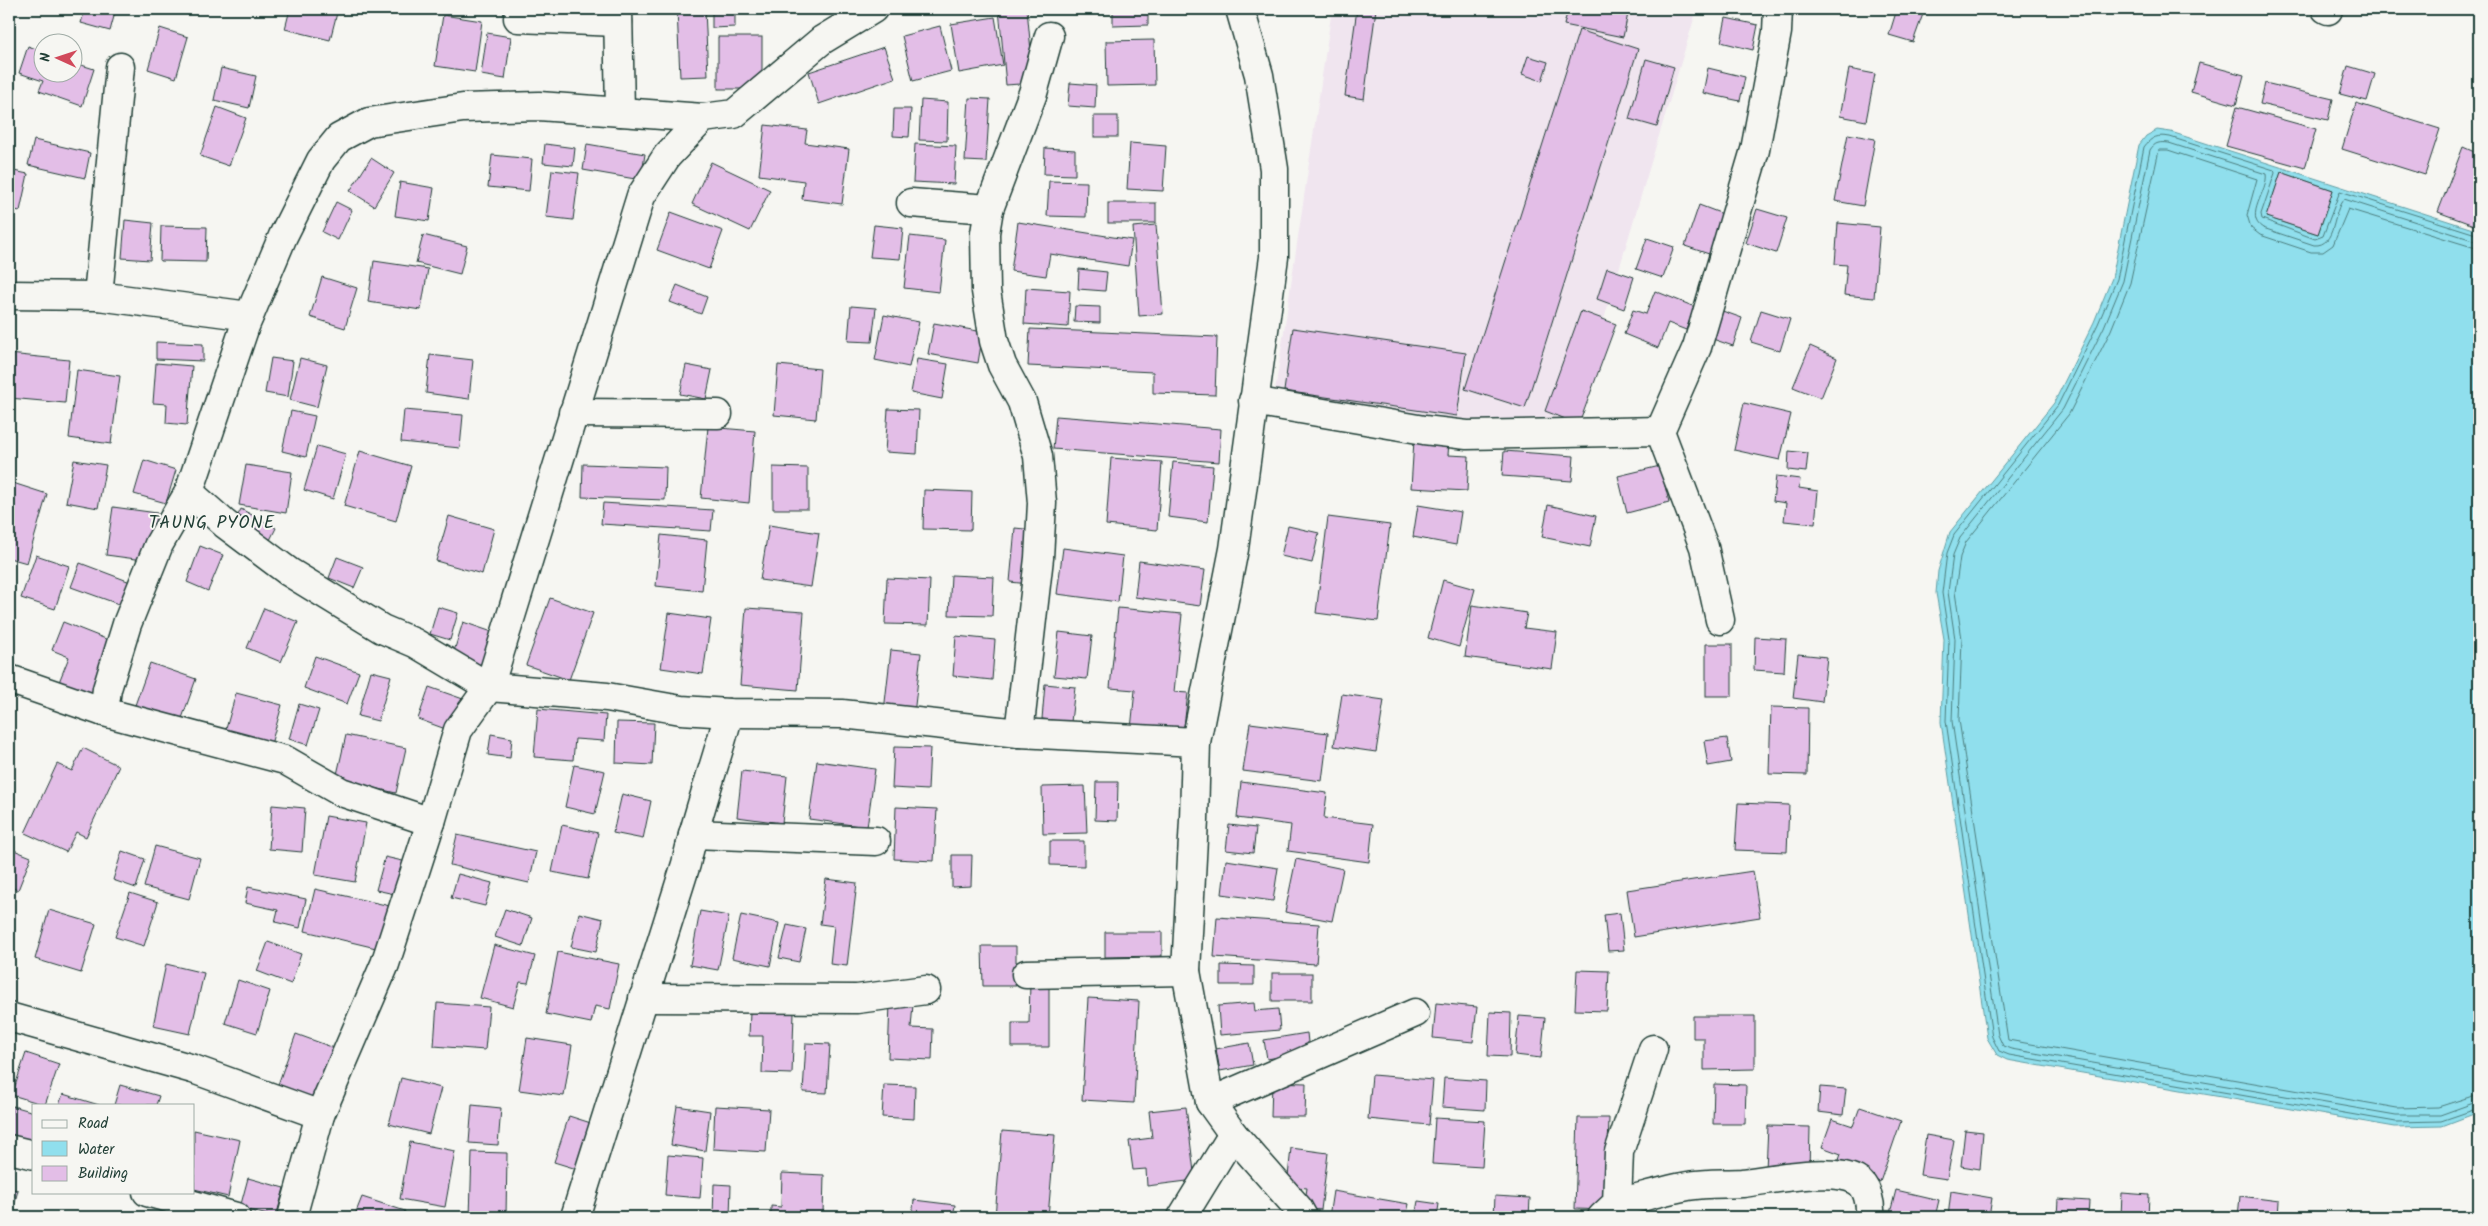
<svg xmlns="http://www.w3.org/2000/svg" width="2488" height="1226" font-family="Kalam,sans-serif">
<rect width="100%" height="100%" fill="#f6f6f2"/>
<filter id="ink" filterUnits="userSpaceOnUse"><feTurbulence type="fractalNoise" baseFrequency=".02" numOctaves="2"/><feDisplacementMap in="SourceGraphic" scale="10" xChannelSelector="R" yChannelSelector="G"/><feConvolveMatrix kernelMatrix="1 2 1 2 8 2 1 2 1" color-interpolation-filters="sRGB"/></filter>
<g filter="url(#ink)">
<polygon fill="#f0e5ef" points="1332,9 1697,9 1572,426 1367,413 1274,398"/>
<path fill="#90dfed" stroke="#639ea3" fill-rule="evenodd" d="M2157 130 2171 132 2479 231V1112L2442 1126 2395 1127 2007 1060 1997 1055 1987 1038 1941 722 1944 639 1936 593 1938 571 1950 532 2054 403 2094 322 2112 278 2139 145 2146 136ZM2281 172 2333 190 2318 234 2266 217Z"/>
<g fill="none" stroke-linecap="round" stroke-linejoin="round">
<g stroke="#4c7e7e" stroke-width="1">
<path d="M2479 235 2340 191 2323 236 2315 239 2262 219 2261 214 2275 173 2274 170 2170 137C2158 135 2152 136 2144 147L2117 279 2098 324 2058 405 1954 535 1947 553 1942 593 1949 639 1946 721 1992 1037 1999 1051 2009 1055 2396 1122 2441 1121 2479 1108"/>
<path d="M2479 242 2344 199C2332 210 2337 247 2314 245L2263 228C2243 216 2269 190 2266 174L2169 143C2160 142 2155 142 2150 150L2123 281 2104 327 2063 409 1960 538 1953 555 1948 592 1955 639 1952 721 1998 1035 2003 1046 2011 1049 2396 1115H2440L2479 1101"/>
<polyline points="2479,249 2348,209 2333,245 2323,252 2311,252 2260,235 2251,228 2247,215 2257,179 2168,150 2159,150 2130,283 2111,330 2069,414 1966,542 1960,557 1955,592 1962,639 1959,720 2008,1040 2397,1108 2438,1107 2479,1094"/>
</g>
</g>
<g fill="#e3bee7" stroke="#1f3d34">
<polygon points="85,9 116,9 110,31 81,23"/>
<polygon points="290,9 338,9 330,40 285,29"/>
<polygon points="677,9 705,9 708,76 680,77"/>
<polygon points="712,9 735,9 735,27 712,28"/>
<polygon points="999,9 1027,9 1034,83 1006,85"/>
<polygon points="1113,9 1148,9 1148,25 1113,26"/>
<polygon points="1357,9 1376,9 1364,99 1345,96"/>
<polygon points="1568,9 1629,9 1623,37 1564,25"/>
<polygon points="1897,9 1908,9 1923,14 1913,42 1889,35"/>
<polygon points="443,15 482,21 475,72 435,66"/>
<polygon points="995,17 1003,65 959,73 951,24"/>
<polygon points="1726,18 1758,25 1753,50 1721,42"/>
<polygon points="940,26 951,71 913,81 902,36"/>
<polygon points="160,28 188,37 176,78 148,69"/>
<polygon points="2478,28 2479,28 2479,49 2474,48"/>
<polygon points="1579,30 1638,49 1525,408 1465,389"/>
<polygon points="487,33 511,37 505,79 481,75"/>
<rect x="718" y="37" width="44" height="52"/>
<polygon points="1154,40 1155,85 1107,86 1106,41"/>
<polygon points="28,46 42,51 42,72 72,72 72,62 94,69 82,106 39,91 43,81 19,73"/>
<polygon points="884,47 895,78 819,104 809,72"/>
<polygon points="1528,56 1548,62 1542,81 1522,74"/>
<polygon points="1646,59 1674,67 1657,127 1629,119"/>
<polygon points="2199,63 2244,75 2236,105 2191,92"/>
<polygon points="2348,66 2375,74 2367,101 2340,94"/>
<polygon points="221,68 256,76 249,108 214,100"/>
<polygon points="1708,68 1745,77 1740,101 1703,93"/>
<polygon points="1849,69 1875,74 1866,121 1840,116"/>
<polygon points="1070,83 1096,85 1095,108 1068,106"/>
<polygon points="2265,83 2333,99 2328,120 2260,104"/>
<polygon points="969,98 990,99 986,162 965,161"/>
<polygon points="921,100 948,102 947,141 919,140"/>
<polygon points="2356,103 2440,129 2425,175 2342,149"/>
<polygon points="217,107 246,118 229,166 200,156"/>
<polygon points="2237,107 2316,129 2305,168 2226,146"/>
<polygon points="894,109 911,109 909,137 893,136"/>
<rect x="1094" y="116" width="24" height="21"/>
<polygon points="765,125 807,130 805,143 849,149 842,204 802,199 804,181 759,175"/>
<polygon points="1848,134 1875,139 1863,206 1835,201"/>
<polygon points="34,140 90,153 85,178 28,165"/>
<polygon points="1130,143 1166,146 1163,191 1127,189"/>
<polygon points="545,144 575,148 573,166 543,163"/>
<polygon points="587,144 645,154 641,180 583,170"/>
<polygon points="915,144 956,146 954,184 913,182"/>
<polygon points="2463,147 2479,154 2479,227 2438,212"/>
<polygon points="1045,148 1075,150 1075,175 1044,174"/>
<polygon points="492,155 532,159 529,191 488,187"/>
<polygon points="371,158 394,173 374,206 350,191"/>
<polygon points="711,162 770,190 750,231 692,204"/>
<polygon points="9,170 28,174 20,211 9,209"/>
<polygon points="552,170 579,173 573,220 546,217"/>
<polygon points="2281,172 2333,190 2318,234 2266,217"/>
<polygon points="1049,181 1087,182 1086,217 1047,216"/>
<polygon points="400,182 434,188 429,221 395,216"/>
<polygon points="336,202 352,210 338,240 322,232"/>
<rect x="1108" y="203" width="48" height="20"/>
<polygon points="1699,205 1728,216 1715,256 1685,246"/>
<polygon points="1757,209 1787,218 1776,253 1746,243"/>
<polygon points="671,212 723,231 709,269 657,250"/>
<polygon points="125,220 153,223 150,260 122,258"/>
<polygon points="1018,222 1132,240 1128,266 1050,254 1046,276 1011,271"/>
<polygon points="1838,223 1880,227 1874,298 1844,295 1847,265 1835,264"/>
<polygon points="874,225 903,228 900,259 870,257"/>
<polygon points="1156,225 1163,314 1139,316 1133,227"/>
<polygon points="161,226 207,227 206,262 160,261"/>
<polygon points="423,235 467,246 460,274 416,263"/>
<polygon points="910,236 945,240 939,292 904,288"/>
<polygon points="1647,238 1674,247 1663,278 1636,269"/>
<polygon points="374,261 428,269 421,310 368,302"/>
<polygon points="1607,268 1634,277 1624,309 1597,299"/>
<polygon points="1079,269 1107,272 1105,291 1078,289"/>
<polygon points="322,277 357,288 345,328 310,317"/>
<polygon points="677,285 707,297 701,314 670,302"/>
<polygon points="1026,288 1070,291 1068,327 1024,324"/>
<polygon points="1655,291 1695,307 1686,330 1668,323 1658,348 1624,334 1633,310 1646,314"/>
<polygon points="851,306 876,308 872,342 848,341"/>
<polygon points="1075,306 1100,307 1100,323 1074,322"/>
<polygon points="1714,308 1742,318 1733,346 1704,336"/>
<polygon points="1761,310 1790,319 1780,351 1751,342"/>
<polygon points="1581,311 1616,324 1579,424 1545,411"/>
<polygon points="884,315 919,322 909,367 875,360"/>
<polygon points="934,323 983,332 978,363 928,354"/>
<polygon points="1293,328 1466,353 1457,416 1284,391"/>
<polygon points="1030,329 1217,337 1215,395 1153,393 1153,372 1028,366"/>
<polygon points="156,342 203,344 203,361 156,359"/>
<polygon points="1810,346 1837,358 1821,398 1793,387"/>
<polygon points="9,354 69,360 65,403 9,398"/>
<polygon points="430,355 473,360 469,399 426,393"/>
<polygon points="271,358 293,361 288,397 265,393"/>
<polygon points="300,358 327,365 317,407 290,400"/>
<polygon points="917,359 948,364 942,399 911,393"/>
<polygon points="156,363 192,366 187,425 166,423 167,404 153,403"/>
<polygon points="686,365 712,370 706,399 680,394"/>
<polygon points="778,365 820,369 816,419 774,415"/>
<polygon points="77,370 120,376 111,444 69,438"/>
<polygon points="1744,403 1791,414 1780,460 1734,450"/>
<polygon points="888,409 919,410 917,454 885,452"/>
<polygon points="404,410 463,415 460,448 401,442"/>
<polygon points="291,411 315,416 306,457 282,451"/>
<polygon points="1056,416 1221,429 1219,462 1053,449"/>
<polygon points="708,427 755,431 749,503 701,498"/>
<polygon points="1414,440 1449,442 1448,455 1469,456 1467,491 1411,488"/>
<polygon points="317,446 346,454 333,499 304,490"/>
<polygon points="360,451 411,466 396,521 344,506"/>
<polygon points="1504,451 1574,456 1572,481 1502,476"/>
<polygon points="1789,451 1808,453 1806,472 1788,470"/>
<polygon points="1111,458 1162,462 1157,530 1106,525"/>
<polygon points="74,460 106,465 98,508 66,502"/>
<polygon points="144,460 176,470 166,503 134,494"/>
<polygon points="1173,462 1213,466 1208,522 1168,517"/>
<polygon points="583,464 666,467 665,500 582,497"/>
<polygon points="246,465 292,472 286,513 239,505"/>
<polygon points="1660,466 1669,502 1627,513 1618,476"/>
<polygon points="773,467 808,468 808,509 773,509"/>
<polygon points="1776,476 1800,479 1799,488 1818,491 1815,524 1784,521 1786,503 1773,501"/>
<polygon points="13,483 47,494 27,563 9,558 9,498"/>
<polygon points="924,490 972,492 971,530 923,529"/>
<polygon points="603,503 713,510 711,531 601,524"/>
<polygon points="1418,505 1461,512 1456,545 1413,537"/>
<polygon points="1548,505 1596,516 1590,547 1542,537"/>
<polygon points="113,507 157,513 151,561 106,555"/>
<polygon points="241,509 276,528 268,544 233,525"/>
<polygon points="449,516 494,529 482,574 436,561"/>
<polygon points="1328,517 1390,525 1378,621 1316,613"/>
<polygon points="769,525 819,533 811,587 760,580"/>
<polygon points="1288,526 1319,533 1312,563 1281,556"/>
<polygon points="1015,528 1034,530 1029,584 1010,582"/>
<polygon points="661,535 707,540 702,591 656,586"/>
<polygon points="200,546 223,555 208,591 187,582"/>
<polygon points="1063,548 1123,556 1118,602 1057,594"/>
<polygon points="36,555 69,566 55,609 21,598"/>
<polygon points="337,557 363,567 354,588 329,578"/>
<polygon points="1139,561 1205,570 1200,606 1135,597"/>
<polygon points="80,563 133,583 124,606 71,587"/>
<polygon points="951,575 994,577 992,616 949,615"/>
<polygon points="887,578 930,580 928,625 885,624"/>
<polygon points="1443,580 1475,589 1459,647 1428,638"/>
<polygon points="550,598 593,613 569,680 526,665"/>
<polygon points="1472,605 1527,613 1524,628 1557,632 1552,669 1465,657"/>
<polygon points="438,607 458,613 450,640 430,634"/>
<polygon points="264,608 298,622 281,662 247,648"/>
<polygon points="746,608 804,612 798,690 740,685"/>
<polygon points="1118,608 1182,614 1174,692 1188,693 1183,735 1131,729 1135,690 1110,688"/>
<polygon points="669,613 711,619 703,674 661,668"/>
<polygon points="63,622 116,643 93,702 57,687 69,657 52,650"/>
<polygon points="463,622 498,634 486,672 451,661"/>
<polygon points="1059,632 1092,636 1087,679 1054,676"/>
<polygon points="956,636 995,640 992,680 953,676"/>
<polygon points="1755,637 1786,639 1784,672 1754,670"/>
<rect x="1706" y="644" width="26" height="52"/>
<polygon points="891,650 921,653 914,714 884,711"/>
<polygon points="1798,654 1827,657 1822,702 1793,698"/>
<polygon points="315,656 359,672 347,704 304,688"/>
<polygon points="150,663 196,679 180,724 134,708"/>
<polygon points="371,671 391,676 378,721 358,716"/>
<polygon points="1045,684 1075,687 1071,722 1042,719"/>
<polygon points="429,687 463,699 451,731 418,719"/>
<polygon points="236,693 282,705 270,748 224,736"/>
<polygon points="1342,694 1384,700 1376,752 1334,746"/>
<polygon points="299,704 319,710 308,745 289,739"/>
<polygon points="1771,707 1808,708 1807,775 1769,774"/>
<polygon points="538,709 606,715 604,741 575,739 573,760 534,757"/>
<polygon points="617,722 654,723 652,765 616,763"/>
<polygon points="1250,723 1328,733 1322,781 1243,771"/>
<polygon points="491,734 512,738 510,758 488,755"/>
<polygon points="346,735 406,748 396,793 336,779"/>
<polygon points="1727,738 1731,762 1708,766 1704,741"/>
<polygon points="894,747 930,748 928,790 892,788"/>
<polygon points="83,748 119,766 86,837 76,832 66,852 25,833 57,764 72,771"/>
<polygon points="817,761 875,769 867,827 809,819"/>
<polygon points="574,765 605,771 595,814 565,807"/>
<polygon points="742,771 787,776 782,823 737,817"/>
<polygon points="1096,782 1118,782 1117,821 1095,820"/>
<polygon points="1241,782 1327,793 1324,818 1373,824 1369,862 1288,851 1291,825 1237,818"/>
<polygon points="1085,786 1087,833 1043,834 1042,787"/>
<polygon points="622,794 651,801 643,839 613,833"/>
<polygon points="1738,803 1789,805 1787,852 1735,850"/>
<polygon points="272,805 305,808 302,852 269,849"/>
<polygon points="896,807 937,809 934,861 894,859"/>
<polygon points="326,816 366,823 355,882 315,875"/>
<polygon points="562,825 598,833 588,879 552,872"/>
<polygon points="1229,825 1256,828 1253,853 1226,850"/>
<polygon points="457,835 536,852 529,883 450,865"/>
<polygon points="1050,841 1084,841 1084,866 1050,865"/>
<polygon points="155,846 200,858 189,899 144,887"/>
<polygon points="9,848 31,857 18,890 9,886"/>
<polygon points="122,851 145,859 136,888 113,880"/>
<polygon points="952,855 972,855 971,886 952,887"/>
<polygon points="385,857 407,862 399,895 376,890"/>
<polygon points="1296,859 1343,869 1332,921 1285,912"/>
<polygon points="1226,860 1278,868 1273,901 1222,894"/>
<polygon points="1753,871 1760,917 1634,937 1627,890"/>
<polygon points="458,874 492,883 485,906 451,898"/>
<polygon points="826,879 857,883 847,966 830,964 834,926 820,924"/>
<polygon points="248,887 306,899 300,928 275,922 278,910 245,903"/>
<polygon points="315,889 390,906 380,949 305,931"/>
<polygon points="130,893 158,902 144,946 115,937"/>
<polygon points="505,909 532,918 523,946 495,937"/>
<polygon points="49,910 96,924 81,973 35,959"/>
<polygon points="700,911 729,916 718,970 690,965"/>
<polygon points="579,913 603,919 596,952 571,947"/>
<polygon points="1620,913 1624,950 1608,951 1604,915"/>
<polygon points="741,915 779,923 770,966 732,958"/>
<polygon points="1217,917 1319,924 1316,964 1214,957"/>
<polygon points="787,925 806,929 799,962 779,958"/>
<polygon points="1105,932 1162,932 1162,956 1105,957"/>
<polygon points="268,942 301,954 291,984 257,971"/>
<polygon points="494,945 535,956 528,983 520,982 513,1007 480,998"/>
<polygon points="982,946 1016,946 1016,986 983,986"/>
<polygon points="558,952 619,964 610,1009 595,1006 591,1023 546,1014"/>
<polygon points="166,964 204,973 190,1034 153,1026"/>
<polygon points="1221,965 1254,966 1254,985 1221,985"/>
<polygon points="1577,970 1609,971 1607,1011 1575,1010"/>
<rect x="1272" y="973" width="40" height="28"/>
<polygon points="238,980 270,991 257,1033 225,1023"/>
<polygon points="1030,982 1049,982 1049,1047 1012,1047 1012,1023 1029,1023"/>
<polygon points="1088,998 1139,1001 1134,1103 1082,1100"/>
<polygon points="437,1003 489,1007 485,1050 434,1046"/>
<polygon points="890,1003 913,1004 911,1028 933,1029 932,1060 888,1058"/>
<polygon points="1254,1003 1255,1011 1278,1009 1280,1030 1220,1035 1218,1006"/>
<polygon points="1436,1003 1477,1007 1473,1042 1433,1038"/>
<polygon points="750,1012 794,1013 792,1074 762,1073 763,1036 749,1036"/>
<polygon points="1490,1012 1511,1013 1510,1057 1488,1056"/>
<polygon points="1519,1016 1545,1018 1541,1058 1515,1055"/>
<polygon points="1693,1016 1755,1016 1755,1069 1704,1070 1704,1038 1693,1038"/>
<polygon points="1307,1033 1309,1052 1267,1059 1264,1040"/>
<polygon points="296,1034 337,1049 316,1107 275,1093"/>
<polygon points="527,1038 572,1045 564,1096 519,1090"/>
<polygon points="806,1043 830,1044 827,1093 803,1092"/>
<polygon points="1249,1043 1253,1065 1220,1071 1216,1049"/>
<polygon points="26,1053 59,1064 45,1105 12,1095"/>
<polygon points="1372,1075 1433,1080 1429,1125 1368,1119"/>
<polygon points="401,1078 441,1088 429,1134 389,1124"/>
<polygon points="1444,1078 1486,1081 1485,1110 1442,1107"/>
<polygon points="1272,1082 1306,1083 1305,1117 1271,1117"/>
<polygon points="1714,1084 1746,1085 1745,1124 1713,1124"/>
<polygon points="120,1085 159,1096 156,1105 114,1105"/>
<polygon points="884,1085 915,1086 914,1119 882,1117"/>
<polygon points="1820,1087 1846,1089 1843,1115 1818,1112"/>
<polygon points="63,1094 99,1105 59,1105"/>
<polygon points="472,1105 501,1108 498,1145 469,1143"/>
<polygon points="13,1106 34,1112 34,1135 31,1147 9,1141 9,1120"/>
<polygon points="677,1106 710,1111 705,1151 671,1145"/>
<polygon points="715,1106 769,1109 766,1152 713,1149"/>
<polygon points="1186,1107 1195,1180 1147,1186 1146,1169 1133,1170 1129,1141 1152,1138 1149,1111"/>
<polygon points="1860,1107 1901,1121 1880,1182 1837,1166 1841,1154 1822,1147 1832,1119 1853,1126"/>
<polygon points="569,1116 594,1124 580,1170 554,1162"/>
<polygon points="1435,1118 1485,1121 1482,1167 1432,1164"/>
<polygon points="1578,1118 1609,1118 1606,1210 1575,1209"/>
<polygon points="1768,1126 1810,1127 1809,1171 1766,1170"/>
<polygon points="194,1130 240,1140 228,1197 194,1189"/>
<polygon points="1965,1130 1983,1132 1980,1169 1961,1166"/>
<polygon points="1002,1131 1055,1135 1048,1217 995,1217"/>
<polygon points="1926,1135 1954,1140 1947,1179 1920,1175"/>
<polygon points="410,1142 455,1151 445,1207 400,1199"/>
<polygon points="1291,1148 1328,1153 1321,1210 1304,1208 1307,1188 1287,1186"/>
<polygon points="472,1152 507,1153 506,1217 470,1217"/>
<polygon points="668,1155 703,1158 700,1198 665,1195"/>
<polygon points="782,1173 824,1175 823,1214 811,1214 811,1217 771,1217 771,1206 781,1207"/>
<polygon points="248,1178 284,1188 276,1217 240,1208"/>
<polygon points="714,1184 731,1185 730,1217 713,1217"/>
<polygon points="9,1188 18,1190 11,1217 9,1217"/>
<polygon points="1896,1190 1939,1200 1935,1217 1889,1217"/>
<polygon points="1333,1191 1409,1204 1406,1217 1329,1217"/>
<polygon points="1951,1191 1992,1198 1989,1217 1948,1217"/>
<polygon points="2122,1193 2149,1195 2148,1217 2121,1217"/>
<polygon points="1495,1196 1530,1198 1529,1217 1494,1217"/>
<polygon points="2240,1196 2279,1201 2278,1217 2238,1217"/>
<polygon points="362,1197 405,1211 403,1217 354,1217"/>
<polygon points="2058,1199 2089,1201 2088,1217 2057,1217"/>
<polygon points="914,1200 955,1205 953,1217 912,1217"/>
<polygon points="1418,1201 1439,1204 1437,1217 1415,1217"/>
<rect x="1799" y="1215" width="42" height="2"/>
</g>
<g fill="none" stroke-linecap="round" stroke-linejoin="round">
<g stroke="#1f3d34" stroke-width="31">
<g id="minor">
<polyline points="618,9 620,112"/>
<polyline points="1240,9 1259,75 1274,169 1274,257 1234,549 1196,742 1194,820 1186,971 1210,1102 1233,1134 1298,1208 1303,1217"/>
<polyline points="2326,9 2328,10"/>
<polyline points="518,18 618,22"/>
<polyline points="911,203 989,209"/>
<polyline points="9,295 98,296 249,316"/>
<polyline points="98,296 120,67"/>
<polyline points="1253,401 1424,430 1467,435 1660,431 1704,547 1720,620"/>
<polyline points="573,413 718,414"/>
<polyline points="1660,431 1697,347 1755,150 1777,32 1778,9"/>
<polyline points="189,492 225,524 289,572 382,629 415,643 489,687 607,697 681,710 729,713 842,714 1019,733 1196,742"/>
<polyline points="9,679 104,712 285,760 341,792 431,822"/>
<polyline points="104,712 107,689 127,624 159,544 189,492 245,326 283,236 321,160 339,138 369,122 463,108 539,106 703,118"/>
<polyline points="1019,733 1039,558 1042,503 1038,456 1022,402 1002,365 994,341 986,291 985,233 989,209 1033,93 1049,36"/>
<polyline points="693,834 876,841"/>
<polyline points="1026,974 1186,971"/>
<polyline points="643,998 857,999 926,990"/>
<polyline points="9,1017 193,1069 320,1115"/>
<polyline points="1210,1102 1415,1013"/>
<polyline points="9,1149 34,1155"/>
<polyline points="147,1192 236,1217"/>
<path d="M1617 1203C1640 1198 1664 1190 1688 1186 1705 1183 1724 1184 1742 1183 1770 1180 1831 1167 1856 1180 1868 1186 1871 1205 1870 1217"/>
<polyline points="292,1217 320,1115 385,964 431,822 458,730 489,687 641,196 667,156 703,118 734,114 822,40 873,9"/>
<path d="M575 1217 686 864C697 813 716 764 729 713"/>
<polyline points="1182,1217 1233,1134"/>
<polyline points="1602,1217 1617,1203 1619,1152 1653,1049"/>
</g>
</g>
<use href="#minor" stroke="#f6f6f2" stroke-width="28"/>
</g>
</g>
<g text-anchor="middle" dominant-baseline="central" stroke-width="4" stroke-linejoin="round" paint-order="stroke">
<g font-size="18" letter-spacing="1" fill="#1f3d34" stroke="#f6f6f2">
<text x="212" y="523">TAUNG PYONE</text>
</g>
</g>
<rect width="2488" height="1226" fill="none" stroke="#f6f6f2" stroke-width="30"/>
<rect x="15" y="15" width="2458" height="1196" fill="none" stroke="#1f3d34" stroke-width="2" filter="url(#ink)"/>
<rect x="32" y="1104" width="162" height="90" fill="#f6f6f2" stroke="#a0aca6"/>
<rect x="42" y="1120" width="25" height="8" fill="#f6f6f2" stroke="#a0aca6"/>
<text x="78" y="1128" font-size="15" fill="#1f3d34">Road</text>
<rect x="42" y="1141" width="25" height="15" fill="#90dfed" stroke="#a0aca6"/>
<text x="78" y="1154" font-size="15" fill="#1f3d34">Water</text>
<rect x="42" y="1166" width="25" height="15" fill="#e3bee7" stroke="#a0aca6"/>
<text x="78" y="1178" font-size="15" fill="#1f3d34">Building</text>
<g transform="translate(58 58) rotate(273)"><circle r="24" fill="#f6f6f2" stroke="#a0aca6"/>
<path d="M0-4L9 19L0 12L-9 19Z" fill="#d1495b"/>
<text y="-8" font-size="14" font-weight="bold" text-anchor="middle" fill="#1f3d34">N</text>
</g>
</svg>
